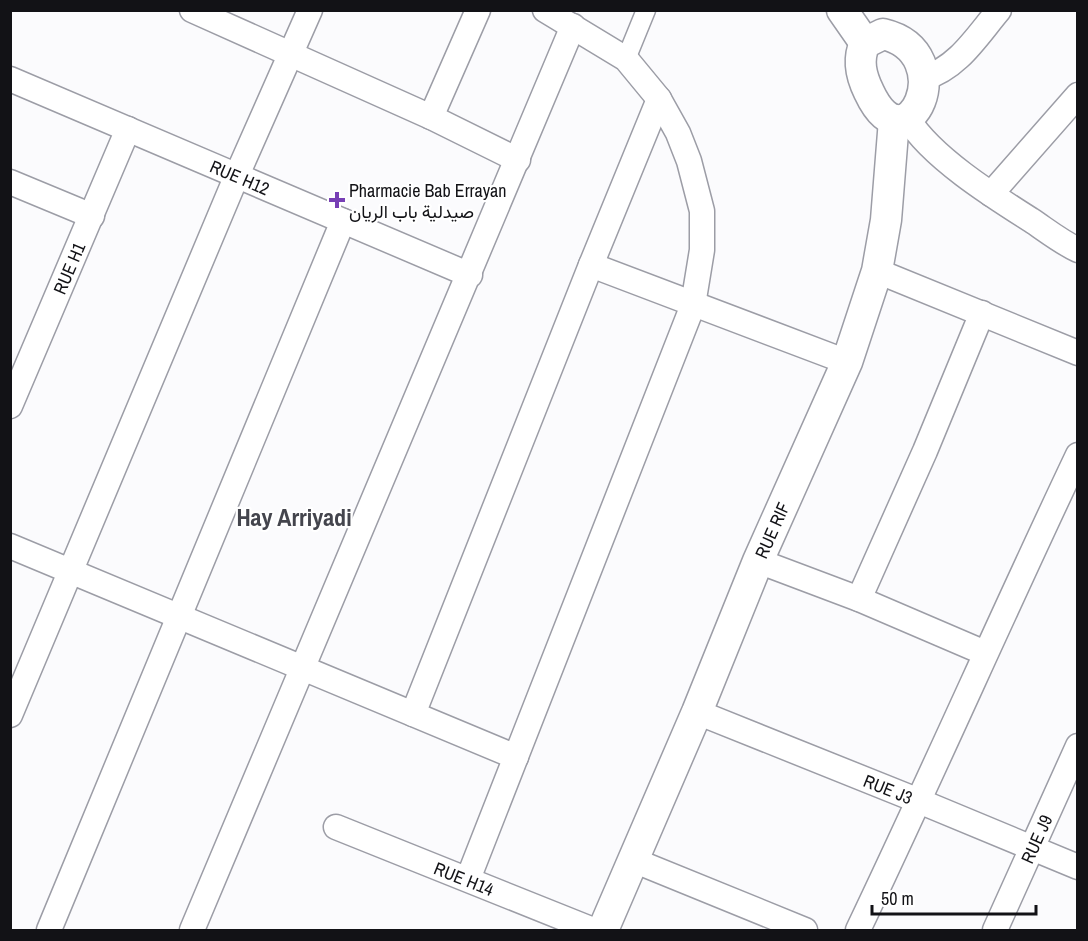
<svg xmlns="http://www.w3.org/2000/svg" width="1088" height="941" font-family="'Archivo Narrow',Vazirmatn,sans-serif">
<rect width="100%" height="100%" fill="#fbfbfd"/>
<g fill="none" stroke-linecap="round" stroke-linejoin="round">
<g stroke="#9c9da6" stroke-width="21">
<polyline id="pedestrian" points="626,59 646,10"/>
</g>
<g stroke="#9c9da6" stroke-width="27">
<g id="minor">
<polyline points="192,10 431,117 518,160"/>
<path d="M924 78C958 68 977 36 999 10"/>
<path id="s1" d="M10 79 470 275"/>
<polyline points="431,117 478,10"/>
<path d="M908 119C931 157 993 196 1031 220 1046 230 1061 242 1078 250"/>
<polyline points="10,182 92,216"/>
<polyline points="991,194 1078,95"/>
<polyline points="591,265 847,362"/>
<polyline points="877,271 1078,353"/>
<path id="s2" d="M10 406 128 129"/>
<polyline points="10,546 516,757"/>
<polyline points="758,561 859,599 985,653"/>
<polyline points="859,599 925,451 982,313"/>
<path id="s3" d="M697 712 919 801 1078 867"/>
<polyline points="413,714 591,265 659,99"/>
<polyline points="10,715 237,175 310,10"/>
<path id="s4" d="M336 827 593 930"/>
<polyline points="633,860 805,930"/>
<polyline points="468,879 693,305 702,250 702,211 689,161 678,133 659,99 626,59 545,10"/>
<polyline points="49,930 343,221"/>
<polyline points="192,930 573,26"/>
<path d="M858 930C933 773 1003 613 1078 455"/>
<path id="s5" d="M995 930 1078 746"/>
</g>
</g>
<g stroke="#9c9da6" stroke-width="33">
<g id="tertiary">
<polyline points="842,10 865,43"/>
<path d="M883 34C963 53 907 174 869 92 861 76 857 60 865 43Z"/>
<path id="s6" d="M603 930 697 712 758 561 847 362 877 271 886 220 894 120"/>
</g>
</g>
<use href="#pedestrian" stroke="#fff" stroke-width="18"/>
<use href="#minor" stroke="#fff" stroke-width="24"/>
<use href="#tertiary" stroke="#fff" stroke-width="30"/>
</g>
<path fill="#773fb5" stroke="#fff" stroke-width="2" d="M334 191h6v6h6v6h-6v6h-6v-6h-6v-6h6z"/>
<g text-anchor="middle" dominant-baseline="central" stroke-width="4.5" stroke-linejoin="round" paint-order="stroke">
<g font-size="18" fill="#121216" stroke="#fff">
<text stroke="none"><textPath href="#s1" startOffset="250">RUE H12</textPath></text>
<text stroke="none"><textPath href="#s2" startOffset="150">RUE H1</textPath></text>
<text stroke="none"><textPath href="#s6" startOffset="434">RUE RIF</textPath></text>
<text stroke="none"><textPath href="#s3" startOffset="206">RUE J3</textPath></text>
<text stroke="none"><textPath href="#s5" startOffset="100">RUE J9</textPath></text>
<text stroke="none"><textPath href="#s4" startOffset="138">RUE H14</textPath></text>
</g>
<g font-size="18" fill="#121216" stroke="#fff" text-anchor="start">
<text x="349" y="190">Pharmacie Bab Errayan<tspan x="349" dy="21">صيدلية باب الريان</tspan></text>
</g>
<g font-size="24" font-weight="bold" fill="#44454d" stroke="#fff">
<text x="294" y="517">Hay Arriyadi</text>
</g>
</g>
<rect width="1088" height="941" fill="none" stroke="#121216" stroke-width="24"/>
<path d="M872 905v9h164v-9" fill="none" stroke="#121216" stroke-width="3"/>
<text x="881" y="905" font-size="18" fill="#121216" stroke="#ffffff" stroke-width="4.5" paint-order="stroke">50 m</text>
</svg>
